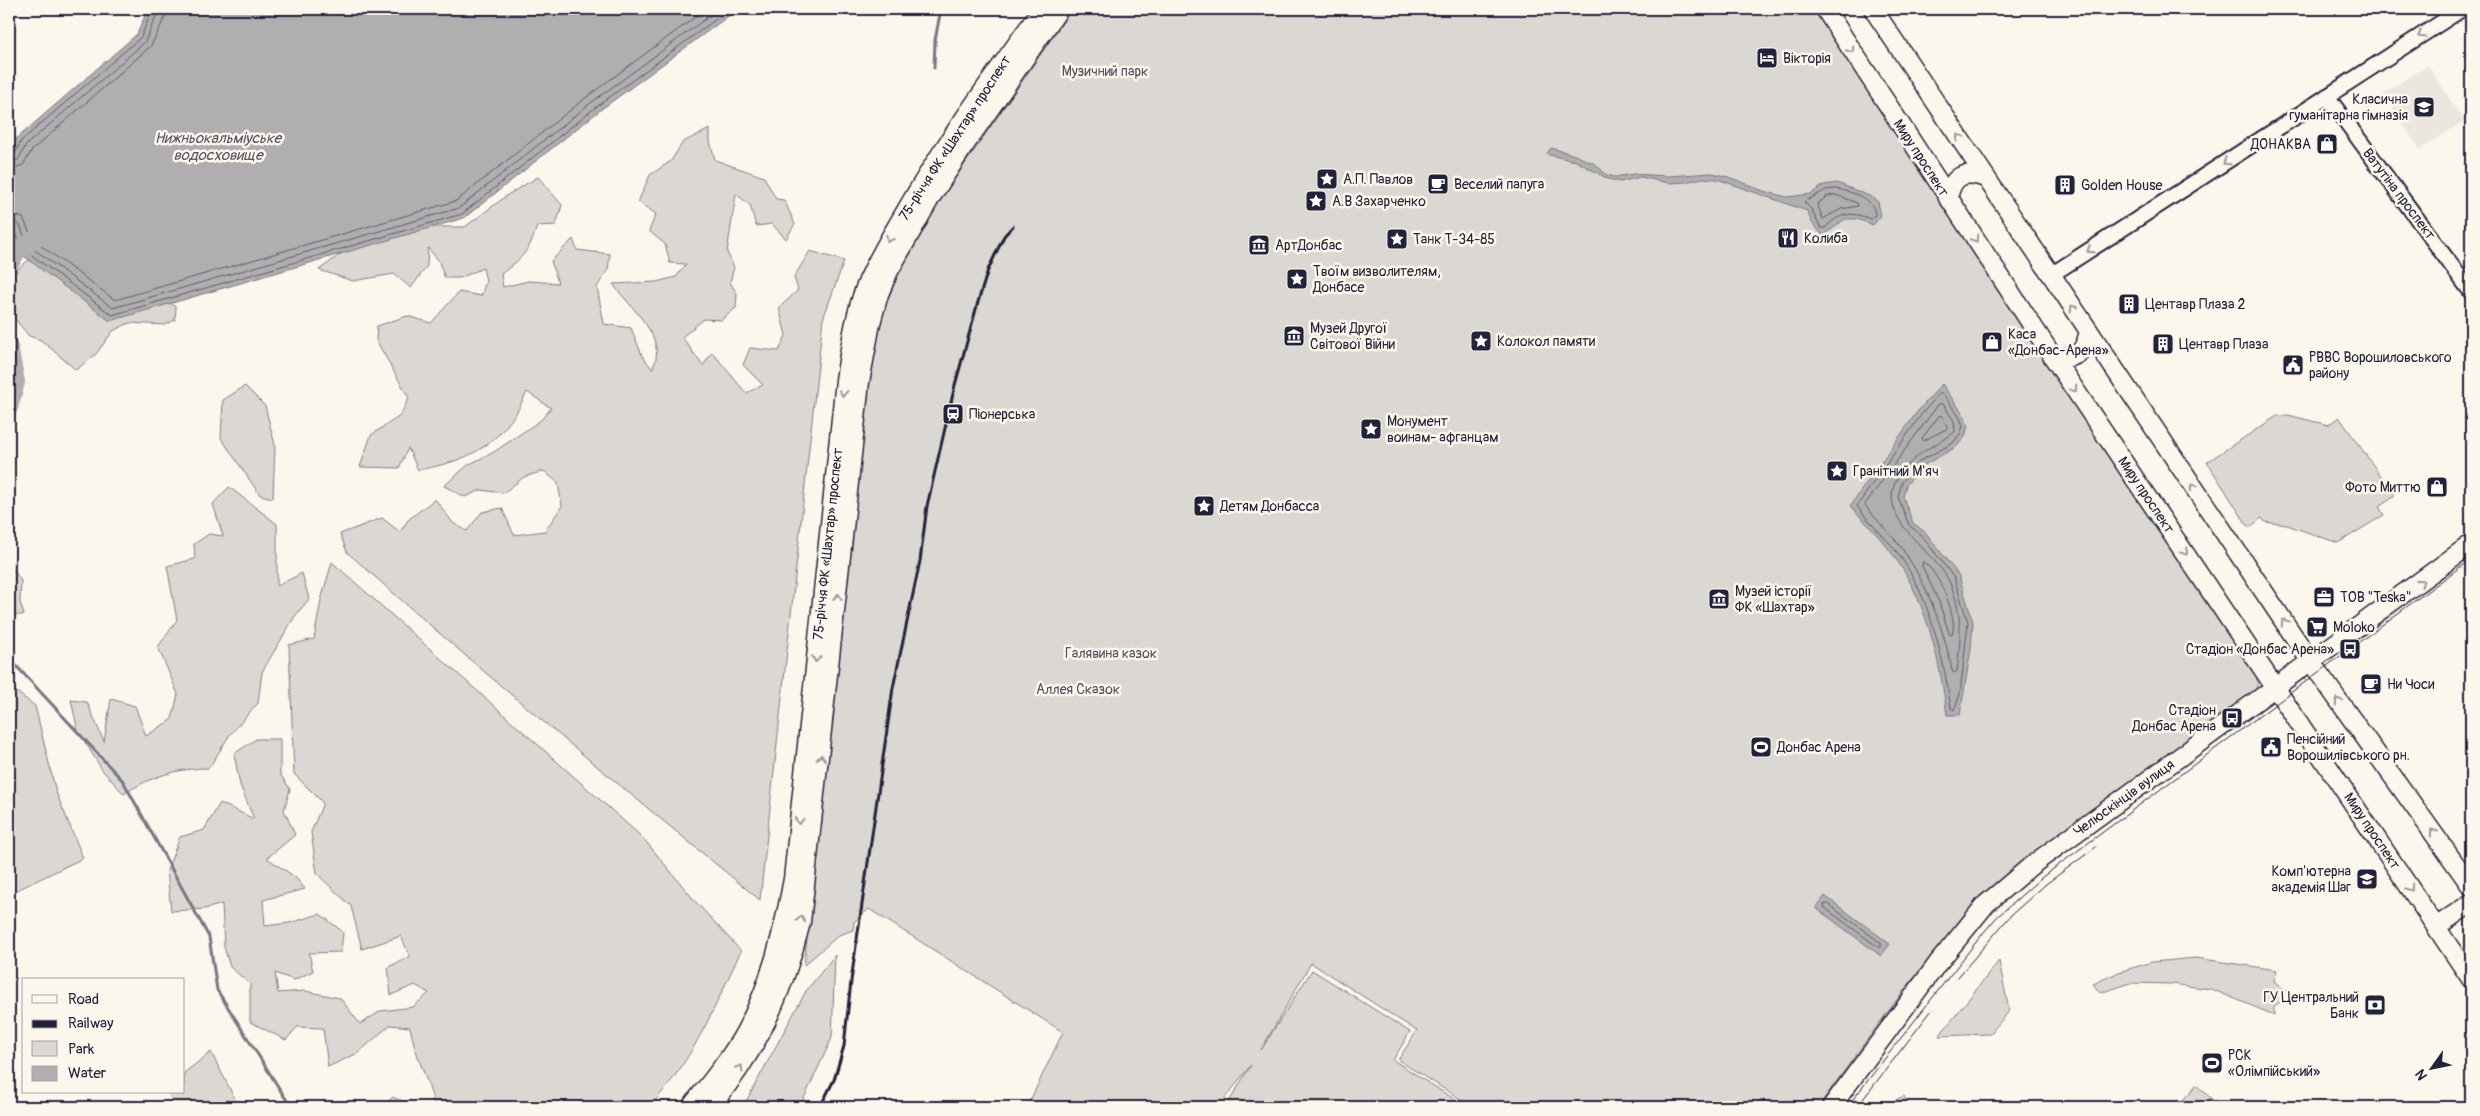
<svg xmlns="http://www.w3.org/2000/svg" width="2480" height="1116" font-family="Pangolin,sans-serif">
<rect width="100%" height="100%" fill="#fbf7ec"/>
<filter id="ink" filterUnits="userSpaceOnUse"><feTurbulence type="fractalNoise" baseFrequency=".02" numOctaves="2"/><feDisplacementMap in="SourceGraphic" scale="10" xChannelSelector="R" yChannelSelector="G"/><feConvolveMatrix kernelMatrix="1 2 1 2 8 2 1 2 1" color-interpolation-filters="sRGB"/></filter>
<g filter="url(#ink)">
<polygon fill="#ebe7df" points="2428,65 2464,121 2420,150 2383,94"/>
<g fill="#dbd8d3" stroke="#7e7d87">
<path d="M1072 9H1816L1927 181 2255 672 2258 683 2253 695 2028 856C1945 928 1882 1019 1818 1107H1473L1398 1060 1417 1031 1311 963 1261 1050 1312 970 1410 1032 1393 1060 1457 1101 1454 1107H1226L1251 1065 1218 1107H1027L1063 1032 869 909 854 922 853 930 839 935 804 965 870 359 900 258Z"/>
<path d="M710 129V141L715 160 764 177 776 199 784 200 795 224 786 239 772 224 756 226 750 205 736 194 727 252 734 267 730 282 737 294 736 308 721 320 704 319 682 337 703 366 712 352 746 393 763 385 743 365 750 348 779 351 786 335 779 308 798 290 794 277 810 251 844 261 823 319 760 900C620 786 481 672 347 552L340 534 382 518 400 532 408 520 435 499 453 523 467 531 482 512 502 508 514 535 545 531 562 506 558 483 544 471 524 477 503 493 481 490 465 497 444 486 468 465 494 452 541 420 551 408 527 392C523 399 520 407 516 413 491 451 461 462 418 470L408 448 399 468 360 467 371 435 400 416 409 398 376 340 377 326 407 316 431 323 459 292 481 296 486 281 483 268 460 278H445L438 260 428 248 427 266 411 288 394 274 353 281 319 270 366 235 414 227H465L509 194 538 177 562 205 556 225 537 226C530 251 521 259 501 274L503 287 528 281 558 283 551 261 573 239 577 250 610 254 608 270 597 287 604 324 631 328 642 355 652 369C670 338 629 307 613 284L656 282 676 277 686 264 670 263 665 244 649 231 656 214 638 202 650 175 671 161 683 142Z"/>
<path d="M39 253 157 295 176 307 175 320 165 325 129 323 113 331 96 354 76 370 41 340 29 336 9 312C9 278 9 273 39 253Z"/>
<polygon points="245,386 265,406 275,445 273,498 260,495 221,438 223,400"/>
<polygon points="2288,415 2328,425 2339,417 2395,496 2379,507 2384,515 2338,543 2287,525 2265,522 2262,518 2249,528 2207,462 2277,416"/>
<path d="M229 487 277 524V586L302 573 309 599 295 616 262 672 258 703 229 736 209 768C178 768 149 777 124 794L103 771 78 731 71 700 87 702 104 742 111 699 135 706 146 736 172 719 178 694 158 647 177 620 167 566 195 559 194 544 209 534 223 536 213 504Z"/>
<polygon points="9,553 13,569 21,581 20,602 24,615 9,615"/>
<path d="M332 562 643 838 695 901 741 951C715 1006 692 1063 649 1107H435C428 1079 415 1055 410 1027L390 1025 358 1053 328 1067 323 1028 297 1027 286 1040 250 1022V984L230 967 224 947 222 904 205 909 171 911 167 870 180 837 204 830 220 803 254 819 240 785 234 754 256 739H280V774L290 789 284 810 295 835 267 858 295 877 305 889 263 900 265 926 289 923 320 914 343 932 341 952 309 953 313 971 294 980 275 973 278 993 305 991 340 998 360 1024 381 1011 413 1007 429 993 415 985 391 995 388 967 410 957 401 936 362 949 351 906 317 874 311 832 323 803 294 774 289 645 314 639 321 600Z"/>
<polygon points="9,686 35,706 56,792 83,858 9,894"/>
<polygon points="835,955 832,1038 800,1107 743,1107 806,991"/>
<polygon points="2196,958 2277,970 2274,981 2290,994 2274,1007 2274,1015 2211,989 2171,984 2131,983 2100,993 2093,984 2119,972 2152,962"/>
<polygon points="1999,961 2009,1011 1990,1034 1939,1036"/>
<polygon points="211,1052 239,1107 173,1107 169,1092 184,1092 184,1073"/>
<polygon points="2196,1085 2221,1107 2177,1107"/>
<polygon points="1904,1096 1910,1107 1881,1107"/>
<polygon points="393,1097 416,1107 382,1107"/>
</g>
<g fill="#b1aeb0" stroke="#787681">
<polygon points="148,9 738,9 599,111 464,218 110,321 17,251 9,225 9,156 16,139 137,34"/>
<polygon points="1551,148 1575,155 1595,164 1607,175 1615,177 1633,174 1668,176 1712,173 1729,177 1763,191 1787,197 1811,194 1824,185 1837,183 1872,197 1878,202 1881,216 1873,225 1857,219 1845,219 1823,236 1812,223 1807,211 1717,179 1702,178 1686,182 1669,183 1640,177 1620,182 1608,179 1576,161 1549,155 1547,153"/>
<path d="M1942 384 1964 415 1968 426 1965 437 1956 447 1924 465 1906 485 1903 497 1913 523 1926 533 1959 576 1973 622 1971 649 1960 715H1947C1940 663 1928 606 1898 562 1884 541 1867 524 1850 506L1917 412Z"/>
<polygon points="1825,896 1890,944 1881,956 1816,908"/>
</g>
<g fill="none" stroke-linecap="round" stroke-linejoin="round">
<g stroke="#5b5a6a" stroke-width="1">
<polyline points="9,156 15,154 21,141 141,37 152,9"/>
<polyline points="9,163 18,160 26,145 145,42 159,9"/>
<polyline points="9,170 23,165 32,150 151,46 165,17 166,9"/>
<path d="M1837 189C1851 192 1875 198 1875 215L1870 219C1852 211 1839 213 1825 228H1821L1811 209 1804 202 1826 190Z"/>
<polygon points="1836,195 1857,203 1858,206 1841,209 1823,219 1817,204 1828,196"/>
<polyline points="9,213 23,218 33,240 115,300 456,201 588,96 706,9"/>
<polyline points="9,220 20,225 27,244 113,308 459,208 592,102 719,9"/>
<polyline points="9,227 15,230 22,248 112,315 462,214 596,107 730,9"/>
<path d="M1939 394H1943L1960 418 1963 426 1960 434 1953 443 1920 461 1902 482 1898 497 1909 525 1923 537 1954 578 1968 622 1960 694 1954 710 1951 708C1943 657 1931 602 1902 559 1889 540 1870 524 1857 506L1921 415Z"/>
<path d="M1939 404H1943L1954 421 1955 431C1949 438 1943 439 1936 444 1921 452 1906 464 1897 479 1875 519 1934 550 1949 581 1963 612 1961 639 1957 671L1954 673 1952 671C1946 635 1928 587 1907 556 1895 537 1878 523 1865 505Z"/>
<polygon points="1942,416 1948,428 1923,441 1922,438 1939,416"/>
<path d="M1923 562C1938 570 1959 619 1952 634L1949 633 1939 602 1922 566Z"/>
<polygon points="1828,904 1881,943 1881,947 1878,947 1825,908 1824,905"/>
</g>
<g stroke="#787681" stroke-width="3">
<polyline points="934,68 935,40 941,9"/>
<polyline points="9,658 123,781 209,937 217,990 291,1107"/>
</g>
<g stroke="#b1aeb0" stroke-width="18">
<polyline points="9,266 17,251 37,238"/>
<polyline points="9,347 16,382 9,408"/>
</g>
<g stroke="#22223b" stroke-width="18">
<g id="minor">
<polyline points="2327,96 2471,292"/>
<polyline points="2051,275 2462,9"/>
</g>
</g>
<g stroke="#22223b" stroke-width="21">
<g id="major">
<polyline points="1825,9 2053,357 2471,979"/>
<polyline points="1873,9 2311,662 2471,886"/>
<path d="M1948 198C1953 175 1964 170 1986 178"/>
<path d="M2053 357C2076 360 2084 354 2089 331"/>
<polyline points="2436,927 2471,903"/>
<path d="M691 1107C710 1083 730 1059 745 1032 771 984 783 933 793 879L845 380C850 349 854 317 865 288 875 262 890 238 904 214 945 142 994 76 1042 9"/>
<path d="M710 1107C758 1051 783 993 801 922L860 382 871 323 879 294 889 271 931 197 964 146 1059 9"/>
<polyline points="1831,1107 1938,963 1986,904 2032,865 2471,544"/>
</g>
</g>
<use href="#minor" stroke="#fbf7ec" stroke-width="14"/>
<use href="#major" stroke="#fbf7ec" stroke-width="18"/>
<g stroke="#22223b" stroke-width="1">
<polyline points="1958,977 2011,915 2046,884 2096,847"/>
<polyline points="1847,1107 1984,932 1996,918 2041,878 2471,559"/>
<polyline points="1857,1107 1932,1010"/>
</g>
<polyline stroke="#22223b" stroke-width="3" points="820,1107 834,1080 844,1046 851,981 893,688 920,561 927,506 955,385 978,302 988,270 1004,236 1013,226"/>
</g>
<defs><path id="oneway-chevron" d="M-2-3.5L2.5 0L-2 3.5" fill="none" stroke-width="1.6" stroke-linecap="round" stroke-linejoin="round" transform="scale(1.25)"/></defs>
<g stroke="#99979c">
<use href="#oneway-chevron" transform="translate(2421 35) rotate(147)"/>
<use href="#oneway-chevron" transform="translate(1851 50) rotate(57)"/>
<use href="#oneway-chevron" transform="translate(1959 137) rotate(-124)"/>
<use href="#oneway-chevron" transform="translate(2226 162) rotate(147)"/>
<use href="#oneway-chevron" transform="translate(889 239) rotate(119)"/>
<use href="#oneway-chevron" transform="translate(1975 239) rotate(57)"/>
<use href="#oneway-chevron" transform="translate(2090 250) rotate(147)"/>
<use href="#oneway-chevron" transform="translate(2073 308) rotate(-124)"/>
<use href="#oneway-chevron" transform="translate(2074 389) rotate(56)"/>
<use href="#oneway-chevron" transform="translate(843 393) rotate(96)"/>
<use href="#oneway-chevron" transform="translate(2193 487) rotate(-124)"/>
<use href="#oneway-chevron" transform="translate(2185 552) rotate(56)"/>
<use href="#oneway-chevron" transform="translate(2421 582) rotate(-36)"/>
<use href="#oneway-chevron" transform="translate(838 597) rotate(-84)"/>
<use href="#oneway-chevron" transform="translate(2284 622) rotate(-124)"/>
<use href="#oneway-chevron" transform="translate(816 659) rotate(96)"/>
<use href="#oneway-chevron" transform="translate(2338 701) rotate(-125)"/>
<use href="#oneway-chevron" transform="translate(821 758) rotate(-84)"/>
<use href="#oneway-chevron" transform="translate(799 821) rotate(96)"/>
<use href="#oneway-chevron" transform="translate(2433 832) rotate(-125)"/>
<use href="#oneway-chevron" transform="translate(2410 888) rotate(56)"/>
<use href="#oneway-chevron" transform="translate(801 919) rotate(-79)"/>
<use href="#oneway-chevron" transform="translate(740 1068) rotate(-57)"/>
</g>
</g>
<defs>
<g id="hotel-square" transform="scale(1.125)"><rect x="-9" y="-9" width="18" height="18" rx="4" fill="#22223b" stroke="#fbf7ec"/><path d="M-6-4.5h1.5V1H6V5H4.5V3h-9V5H-6ZM-4 0a1.8 1.8 0 1 1 3.6 0ZM.5 0V-2.5h3Q6-2.5 6 0Z" fill="#fff"/></g>
<g id="school-square" transform="scale(1.125)"><rect x="-9" y="-9" width="18" height="18" rx="4" fill="#22223b" stroke="#fbf7ec"/><path d="M0-5L7-2L0 1L-7-2ZM-4 1L0 2.5L4 1V4Q0 6-4 4Z" fill="#fff"/></g>
<g id="shop-square" transform="scale(1.125)"><rect x="-9" y="-9" width="18" height="18" rx="4" fill="#22223b" stroke="#fbf7ec"/><path d="M-5-2.5h2.3a2.7 3.5 0 0 1 5.4 0H5L5.5 6h-11ZM-1.5-2.5h3a1.5 2.3 0 0 0-3 0Z" fill="#fff"/></g>
<g id="sight-square" transform="scale(1.125)"><rect x="-9" y="-9" width="18" height="18" rx="4" fill="#22223b" stroke="#fbf7ec"/><path d="M0-6L1.8-2.2L6-1.7L2.9 1.2L3.7 5.4L0 3.3L-3.7 5.4L-2.9 1.2L-6-1.7L-1.8-2.2Z" fill="#fff"/></g>
<g id="cafe-square" transform="scale(1.125)"><rect x="-9" y="-9" width="18" height="18" rx="4" fill="#22223b" stroke="#fbf7ec"/><path d="M-5.5-4.5H6V0H3Q3 3.5 0 3.5H-2.5Q-5.5 3.5-5.5 0ZM3-3.2v2h1.7v-2ZM-6 4.5H4V6H-6Z" fill="#fff"/></g>
<g id="building-square" transform="scale(1.125)"><rect x="-9" y="-9" width="18" height="18" rx="4" fill="#22223b" stroke="#fbf7ec"/><path d="M-4-6H4V6H1V3H-1V6H-4ZM-2.5-4.3h1.7v1.8h-1.7ZM.8-4.3h1.7v1.8H.8ZM-2.5-1h1.7V.8h-1.7ZM.8-1h1.7V.8H.8Z" fill="#fff"/></g>
<g id="restaurant-square" transform="scale(1.125)"><rect x="-9" y="-9" width="18" height="18" rx="4" fill="#22223b" stroke="#fbf7ec"/><path d="M-5-6h1v4h1v-4h1v4h1v-4h1v5L-1.5 .5V6h-2V.5L-5-1ZM5-6V6H3V1.5H1.5Q1.5-4 5-6Z" fill="#fff"/></g>
<g id="museum-square" transform="scale(1.125)"><rect x="-9" y="-9" width="18" height="18" rx="4" fill="#22223b" stroke="#fbf7ec"/><path d="M0-6L6-3V-2H-6V-3ZM-5-1h2V3h-2ZM-1-1h2V3h-2ZM3-1h2V3H3ZM-6 4H6V6H-6Z" fill="#fff"/></g>
<g id="civic-square" transform="scale(1.125)"><rect x="-9" y="-9" width="18" height="18" rx="4" fill="#22223b" stroke="#fbf7ec"/><path d="M-.6-6.5H3V-4.5H.6V-3L4-1V1h2V6H-6V1h2V-1L-.6-3ZM-1.2 2.5V6h2.4V2.5Z" fill="#fff"/></g>
<g id="station-square" transform="scale(1.125)"><rect x="-9" y="-9" width="18" height="18" rx="4" fill="#22223b" stroke="#fbf7ec"/><path d="M-3-6H3Q5-6 5-4V2Q5 4 3 4L4.5 6H3L1.5 4h-3L-3 6H-4.5L-3 4Q-5 4-5 2V-4Q-5-6-3-6ZM-3.5-4v3h7v-3ZM-3.5 1v1.5H-2V1ZM2 1v1.5H3.5V1Z" fill="#fff"/></g>
<g id="office-square" transform="scale(1.125)"><rect x="-9" y="-9" width="18" height="18" rx="4" fill="#22223b" stroke="#fbf7ec"/><path d="M-6-3h4V-5.5h4V-3h4V5H-6ZM-1-4.5V-3h2v-1.5ZM-6 0V1H6V0Z" fill="#fff"/></g>
<g id="supermarket-square" transform="scale(1.125)"><rect x="-9" y="-9" width="18" height="18" rx="4" fill="#22223b" stroke="#fbf7ec"/><path d="M-6-5.5h2.5l.6 2H6L4.5 2H-2.5L-4.4-4H-6ZM-1.5 3.2a1.3 1.3 0 1 0 .1 0ZM3 3.2a1.3 1.3 0 1 0 .1 0Z" fill="#fff"/></g>
<g id="bus-square" transform="scale(1.125)"><rect x="-9" y="-9" width="18" height="18" rx="4" fill="#22223b" stroke="#fbf7ec"/><path d="M-5-6H5V4H4V6H2V4H-2V6H-4V4H-5ZM-3.5-4V0h7V-4ZM-3.5 1.2v1.5H-2V1.2ZM2 1.2v1.5H3.5V1.2Z" fill="#fff"/></g>
<g id="stadium-square" transform="scale(1.125)"><rect x="-9" y="-9" width="18" height="18" rx="4" fill="#22223b" stroke="#fbf7ec"/><path d="M0-5a6.5 5 0 1 0 0 10a6.5 5 0 1 0 0-10ZM-3.5-1.8h7v3.6h-7Z" fill="#fff"/></g>
<g id="university-square" transform="scale(1.125)"><rect x="-9" y="-9" width="18" height="18" rx="4" fill="#22223b" stroke="#fbf7ec"/><path d="M0-5L7-2L0 1L-7-2ZM-4 1L0 2.5L4 1V4Q0 6-4 4Z" fill="#fff"/></g>
<g id="bank-square" transform="scale(1.125)"><rect x="-9" y="-9" width="18" height="18" rx="4" fill="#22223b" stroke="#fbf7ec"/><path d="M-6-4H6V4H-6ZM0-2.3a2.3 2.3 0 1 0 0 4.6a2.3 2.3 0 1 0 0-4.6Z" fill="#fff"/></g>
</defs>
<g fill-rule="evenodd">
<use href="#hotel-square" x="1767" y="58"/>
<use href="#school-square" x="2424" y="107"/>
<use href="#shop-square" x="2327" y="144"/>
<use href="#sight-square" x="1327" y="179"/>
<use href="#cafe-square" x="1438" y="184"/>
<use href="#building-square" x="2065" y="185"/>
<use href="#sight-square" x="1316" y="201"/>
<use href="#restaurant-square" x="1788" y="238"/>
<use href="#sight-square" x="1397" y="239"/>
<use href="#museum-square" x="1259" y="245"/>
<use href="#sight-square" x="1297" y="279"/>
<use href="#building-square" x="2129" y="304"/>
<use href="#museum-square" x="1294" y="336"/>
<use href="#sight-square" x="1481" y="341"/>
<use href="#shop-square" x="1992" y="342"/>
<use href="#building-square" x="2163" y="344"/>
<use href="#civic-square" x="2293" y="365"/>
<use href="#station-square" x="953" y="414"/>
<use href="#sight-square" x="1371" y="429"/>
<use href="#sight-square" x="1837" y="471"/>
<use href="#shop-square" x="2437" y="487"/>
<use href="#sight-square" x="1204" y="506"/>
<use href="#office-square" x="2324" y="597"/>
<use href="#museum-square" x="1719" y="599"/>
<use href="#supermarket-square" x="2317" y="627"/>
<use href="#bus-square" x="2350" y="649"/>
<use href="#cafe-square" x="2371" y="684"/>
<use href="#bus-square" x="2232" y="718"/>
<use href="#stadium-square" x="1761" y="747"/>
<use href="#civic-square" x="2271" y="747"/>
<use href="#university-square" x="2367" y="879"/>
<use href="#bank-square" x="2375" y="1005"/>
<use href="#stadium-square" x="2212" y="1063"/>
</g>
<g text-anchor="middle" dominant-baseline="central" stroke-width="5" stroke-linejoin="round" paint-order="stroke">
<g font-size="14" fill="#22223b" stroke="#fbf7ec" text-anchor="start">
<text x="1783" y="58">Вікторія</text>
<text x="2408" y="99" text-anchor="end">Класична<tspan x="2408" dy="16">гуманітарна гімназія</tspan></text>
<text x="2311" y="144" text-anchor="end">ДОНАКВА</text>
<text x="1343" y="179">А.П. Павлов</text>
<text x="1454" y="184">Веселий папуга</text>
<text x="2081" y="185">Golden House</text>
<text x="1332" y="201">А.В Захарченко</text>
<text x="1804" y="238">Колиба</text>
<text x="1413" y="239">Танк Т-34-85</text>
<text x="1275" y="245">АртДонбас</text>
<text x="1313" y="271">Твоїм визволителям,<tspan x="1313" dy="16">Донбасе</tspan></text>
<text x="2145" y="304">Центавр Плаза 2</text>
<text x="1310" y="328">Музей Другої<tspan x="1310" dy="16">Світової Війни</tspan></text>
<text x="2008" y="334">Каса<tspan x="2008" dy="16">«Донбас-Арена»</tspan></text>
<text x="1497" y="341">Колокол памяти</text>
<text x="2179" y="344">Центавр Плаза</text>
<text x="2309" y="357">РВВС Ворошиловського<tspan x="2309" dy="16">району</tspan></text>
<text x="969" y="414">Піонерська</text>
<text x="1387" y="421">Монумент<tspan x="1387" dy="16">воинам- афганцам</tspan></text>
<text x="1853" y="471">Гранітний М'яч</text>
<text x="2421" y="487" text-anchor="end">Фото Миттю</text>
<text x="1220" y="506">Детям Донбасса</text>
<text x="1735" y="591">Музей історії<tspan x="1735" dy="16">ФК «Шахтар»</tspan></text>
<text x="2340" y="597">ТОВ "Teska"</text>
<text x="2333" y="627">Moloko</text>
<text x="2334" y="649" text-anchor="end">Стадіон «Донбас Арена»</text>
<text x="2387" y="684">Ни Чоси</text>
<text x="2216" y="710" text-anchor="end">Стадіон<tspan x="2216" dy="16">Донбас Арена</tspan></text>
<text x="2287" y="739">Пенсійний<tspan x="2287" dy="16">Ворошилівського рн.</tspan></text>
<text x="1777" y="747">Донбас Арена</text>
<text x="2351" y="871" text-anchor="end">Комп'ютерна<tspan x="2351" dy="16">академія Шаг</tspan></text>
<text x="2359" y="997" text-anchor="end">ГУ Центральний<tspan x="2359" dy="16">Банк</tspan></text>
<text x="2228" y="1055">РСК<tspan x="2228" dy="16">«Олімпійський»</tspan></text>
</g>
<g font-size="14" fill="#505061" stroke="#fbf7ec">
<text x="1105" y="71">Музичний парк</text>
<text x="1111" y="653">Галявина казок</text>
<text x="1078" y="689">Аллея Сказок</text>
</g>
<g font-size="14" fill="#22223b" stroke="#fbf7ec">
<text transform="translate(955 138) rotate(-57)">75-річчя ФК «Шахтар» проспект</text>
<text transform="translate(1921 158) rotate(57)">Миру проспект</text>
<text transform="translate(2399 194) rotate(53)">Ватутіна проспект</text>
<text transform="translate(2146 495) rotate(56)">Миру проспект</text>
<text transform="translate(828 544) rotate(-84)">75-річчя ФК «Шахтар» проспект</text>
<text transform="translate(2124 798) rotate(-36)">Челюскінців вулиця</text>
<text transform="translate(2372 831) rotate(56)">Миру проспект</text>
</g>
<g font-size="15" font-style="italic" fill="#545364" stroke="#fbf7ec">
<text x="218" y="138">Нижньокальміуське<tspan x="218" dy="17">водосховище</tspan></text>
</g>
</g>
<rect width="2480" height="1116" fill="none" stroke="#fbf7ec" stroke-width="30"/>
<rect x="15" y="15" width="2450" height="1086" fill="none" stroke="#22223b" stroke-width="2" filter="url(#ink)"/>
<rect x="22" y="978" width="162" height="115" fill="#fbf7ec" stroke="#a4a2a5"/>
<rect x="32" y="995" width="25" height="8" fill="#fbf7ec" stroke="#a4a2a5"/>
<text x="68" y="1004" font-size="15" fill="#22223b">Road</text>
<rect x="32" y="1020" width="25" height="8" fill="#22223b" stroke="#a4a2a5"/>
<text x="68" y="1028" font-size="15" fill="#22223b">Railway</text>
<rect x="32" y="1041" width="25" height="15" fill="#dbd8d3" stroke="#a4a2a5"/>
<text x="68" y="1054" font-size="15" fill="#22223b">Park</text>
<rect x="32" y="1066" width="25" height="15" fill="#b1aeb0" stroke="#a4a2a5"/>
<text x="68" y="1078" font-size="15" fill="#22223b">Water</text>
<g transform="translate(2432 1068) rotate(237)" stroke="#fbf7ec" stroke-width="4" paint-order="stroke">
<path d="M0-4L9 19L0 12L-9 19Z" fill="#22223b"/>
<text y="-8" font-size="14" font-weight="bold" text-anchor="middle" fill="#22223b">N</text>
</g>
</svg>
